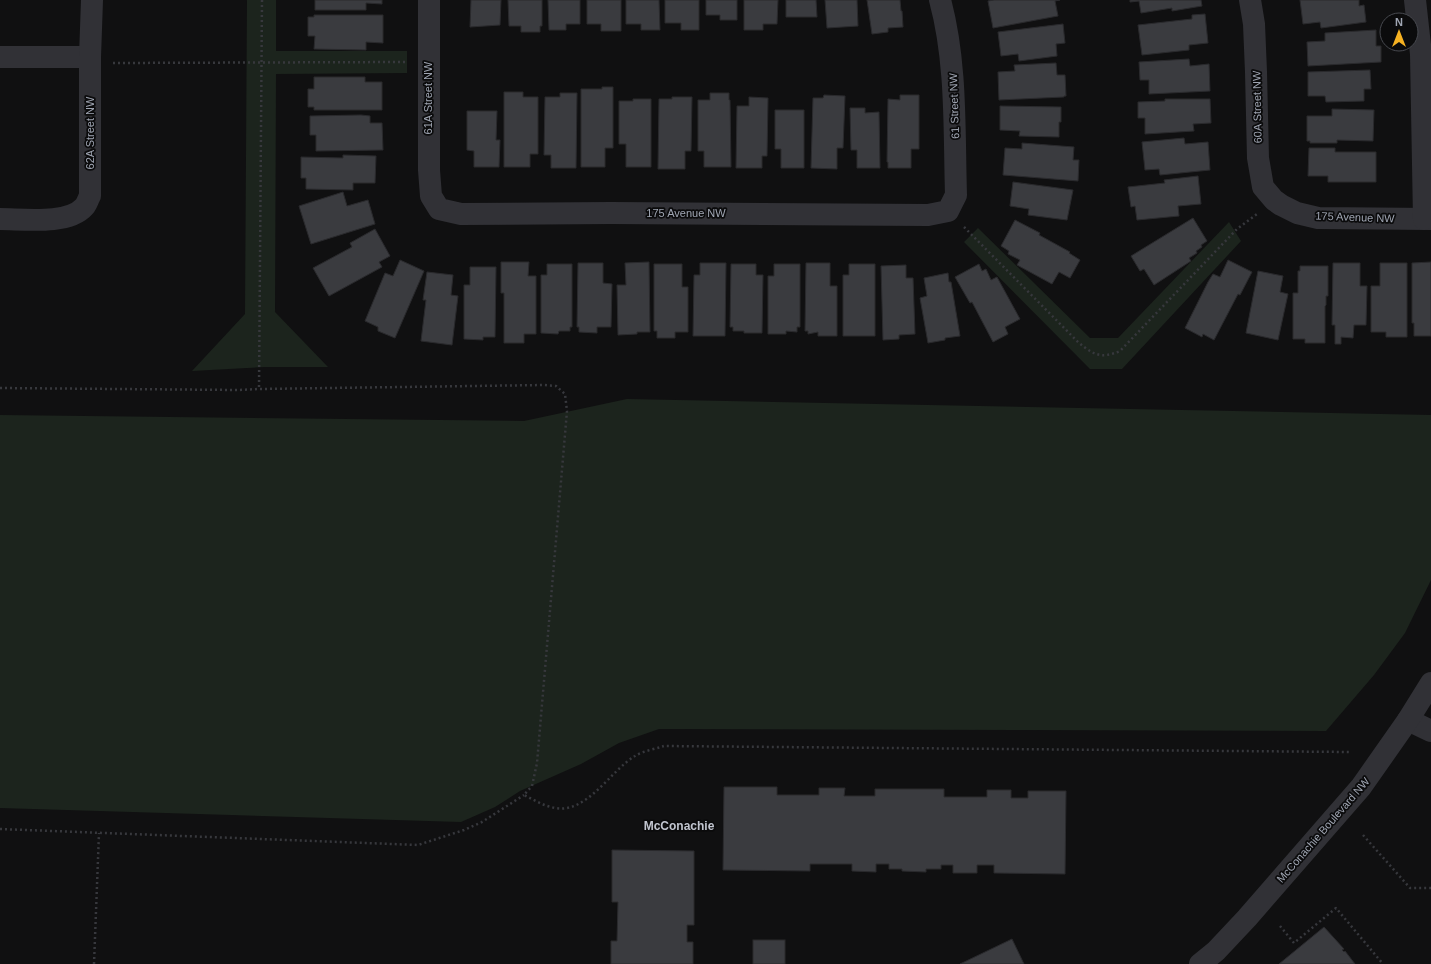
<svg xmlns="http://www.w3.org/2000/svg" width="1431" height="964" font-family="Arial,sans-serif">
<rect width="100%" height="100%" fill="#101011"/>
<g fill="#1c241d">
<polygon points="247,0 276,0 276,51 407,51 407,73 276,74 275,312 328,367 265,367 192,371 245,314"/>
<polygon points="1229,222 1241,241 1122,369 1090,369 964,242 978,228 1090,338 1118,338"/>
<polygon points="627,399 1431,415 1431,580 1405,633 1374,675 1326,731 659,729 619,743 581,764 520,791 495,807 461,822 0,808 0,415 524,421"/>
</g>
<g fill="#3a3b3f" stroke="#2a2a2d">
<polygon points="315,0 382,0 382,4 366,3 366,10 315,10"/>
<polygon points="471,0 501,0 500,25 470,27"/>
<polygon points="508,0 542,0 542,26 540,26 540,32 521,32 521,26 509,26"/>
<polygon points="548,0 580,0 580,24 566,24 566,30 549,30"/>
<polygon points="587,0 621,0 621,31 601,31 601,24 587,24"/>
<polygon points="626,0 659,0 660,30 641,30 641,24 626,24"/>
<polygon points="665,0 699,0 699,30 681,30 681,23 665,23"/>
<polygon points="706,0 737,0 737,20 720,20 720,15 706,15"/>
<polygon points="744,0 778,0 777,24 763,24 763,30 744,30"/>
<polygon points="786,0 816,0 817,17 786,17"/>
<polygon points="825,0 857,0 858,26 827,28"/>
<polygon points="867,0 900,0 901,11 902,11 903,27 888,28 888,32 872,34"/>
<polygon points="994,0 1060,0 1055,1 1058,16 993,28 988,1"/>
<polygon points="1130,0 1201,0 1202,6 1172,11 1172,8 1141,13 1139,1 1130,2"/>
<polygon points="1300,0 1359,0 1359,6 1364,5 1366,22 1321,28 1320,22 1303,24"/>
<polygon points="1205,14 1208,43 1189,45 1189,50 1142,55 1138,25 1192,19 1192,15"/>
<polygon points="314,15 383,15 383,43 366,42 366,50 314,49 315,36 308,36 308,17 314,17"/>
<polygon points="1063,24 1065,43 1056,44 1057,56 1019,61 1018,54 1001,56 998,32"/>
<polygon points="1376,30 1376,46 1381,46 1381,62 1308,66 1307,42 1325,41 1325,33"/>
<polygon points="1189,59 1190,66 1209,64 1210,91 1149,94 1149,80 1140,80 1139,62"/>
<polygon points="1056,63 1057,75 1065,75 1066,96 1064,96 1064,97 999,100 998,72 1015,71 1014,65"/>
<polygon points="1370,70 1371,89 1364,89 1364,101 1326,102 1325,96 1308,96 1308,72"/>
<polygon points="314,77 365,77 365,82 382,82 382,110 314,110 314,107 308,107 308,89 314,89"/>
<polygon points="602,87 613,87 613,148 605,148 605,167 581,167 581,89 602,89"/>
<polygon points="504,92 523,92 523,97 538,97 538,154 530,154 530,167 504,167"/>
<polygon points="560,93 577,93 576,168 551,168 551,155 544,155 545,97 560,97"/>
<polygon points="710,93 729,93 729,100 730,100 731,167 704,167 704,151 698,151 698,100 710,100"/>
<polygon points="824,95 845,96 843,148 837,148 837,169 811,168 813,98 823,98"/>
<polygon points="900,95 919,95 919,149 911,149 911,168 888,168 888,162 887,162 888,99 900,100"/>
<polygon points="672,97 692,97 691,151 685,151 685,169 658,169 659,99 672,99"/>
<polygon points="749,97 768,98 767,156 762,156 762,168 736,168 737,106 749,106"/>
<polygon points="633,99 651,99 651,167 626,167 626,144 619,144 619,101 633,101"/>
<polygon points="1165,99 1210,99 1211,123 1193,124 1194,131 1145,134 1145,118 1138,118 1138,102 1165,101"/>
<polygon points="1000,106 1061,107 1061,122 1059,122 1059,137 1019,136 1020,131 1000,130"/>
<polygon points="850,108 865,108 865,113 879,112 880,168 857,168 857,150 851,150"/>
<polygon points="1332,109 1374,110 1373,141 1337,140 1337,143 1310,143 1310,141 1307,141 1307,116 1332,116"/>
<polygon points="775,110 804,110 804,168 781,168 781,149 775,149"/>
<polygon points="467,111 497,111 496,140 500,140 499,167 474,167 474,151 467,150"/>
<polygon points="361,115 370,116 370,123 382,123 383,150 316,151 316,135 310,135 310,116"/>
<polygon points="1184,138 1185,144 1208,142 1210,170 1160,175 1159,169 1145,170 1142,142"/>
<polygon points="1022,143 1074,147 1073,160 1079,160 1078,181 1003,175 1005,148 1022,149"/>
<polygon points="1309,148 1335,148 1335,152 1376,152 1376,182 1328,182 1328,176 1308,176"/>
<polygon points="343,155 376,156 375,183 353,183 353,190 306,189 306,178 301,178 301,157 343,158"/>
<polygon points="1198,176 1201,204 1178,206 1179,216 1137,220 1135,206 1131,207 1128,187 1165,183 1164,180"/>
<polygon points="1013,182 1073,190 1067,220 1028,215 1029,209 1010,206"/>
<polygon points="343,192 347,206 368,200 375,224 311,244 299,206"/>
<polygon points="1193,218 1207,241 1201,245 1202,247 1196,251 1197,253 1189,258 1191,261 1154,285 1144,269 1140,271 1131,256"/>
<polygon points="1015,220 1040,233 1039,235 1070,252 1069,253 1080,260 1070,278 1059,272 1052,284 1017,265 1020,260 1008,254 1009,251 1001,246"/>
<polygon points="375,229 390,256 379,262 382,267 329,296 313,268 352,247 350,243"/>
<polygon points="400,260 424,271 395,338 378,331 378,327 365,321 385,273 393,276"/>
<polygon points="1228,260 1252,272 1240,295 1238,294 1214,340 1203,334 1202,337 1185,328 1208,282 1213,274 1220,277"/>
<polygon points="501,262 529,262 528,276 536,276 536,334 524,334 524,343 504,343 504,293 501,293"/>
<polygon points="649,262 650,332 637,332 637,334 618,335 617,285 626,285 625,263"/>
<polygon points="1431,262 1431,336 1414,336 1414,323 1412,323 1412,263"/>
<polygon points="578,263 603,263 603,283 612,284 611,327 597,327 597,333 579,332 579,327 577,327"/>
<polygon points="700,263 726,263 725,336 693,336 694,275 700,275"/>
<polygon points="806,263 830,263 830,286 837,286 837,336 818,336 818,332 808,334 808,331 805,331"/>
<polygon points="1333,263 1360,263 1360,286 1367,286 1366,325 1354,325 1353,338 1341,337 1341,344 1335,344 1335,325 1332,325"/>
<polygon points="1380,263 1407,263 1407,337 1386,337 1386,332 1371,332 1371,286 1380,286"/>
<polygon points="547,264 572,264 572,327 570,327 570,331 559,331 558,334 541,333 541,275 547,275"/>
<polygon points="654,264 682,264 682,287 688,287 688,332 675,332 675,338 657,338 657,331 654,331"/>
<polygon points="731,264 756,264 756,275 763,275 762,333 744,333 744,331 733,331 733,327 730,327"/>
<polygon points="774,264 800,264 800,327 797,327 797,332 786,331 786,334 768,334 768,276 774,276"/>
<polygon points="849,264 875,264 875,336 843,336 843,275 849,275"/>
<polygon points="979,264 982,271 986,269 991,280 997,277 1020,319 1005,327 1008,334 993,342 972,302 970,303 955,277"/>
<polygon points="906,265 906,278 913,278 915,334 899,335 899,339 883,340 881,266"/>
<polygon points="1300,266 1328,266 1328,296 1326,296 1326,305 1325,306 1325,343 1305,343 1305,339 1293,339 1293,293 1298,293 1298,271 1300,271"/>
<polygon points="470,267 496,267 495,337 483,337 483,340 464,339 464,285 470,285"/>
<polygon points="1258,271 1283,276 1280,292 1288,294 1278,340 1246,333"/>
<polygon points="427,272 453,275 451,295 458,296 452,345 421,341 426,300 423,300"/>
<polygon points="948,273 949,282 951,282 960,336 945,338 945,340 928,343 920,298 927,296 924,278"/>
<polygon points="724,787 777,787 777,795 819,795 819,788 845,788 844,796 875,796 875,789 944,789 944,797 987,797 987,790 1011,790 1011,798 1028,798 1028,791 1066,791 1065,874 994,873 994,865 977,865 977,873 953,873 953,865 941,865 941,869 926,869 926,872 902,871 902,869 889,869 889,864 876,864 876,872 852,871 852,864 810,864 810,871 723,870"/>
<polygon points="612,850 694,851 694,925 687,925 687,942 693,942 693,964 611,964 611,941 617,941 618,902 612,902"/>
<polygon points="1324,927 1344,949 1342,950 1344,952 1345,951 1355,964 1279,964"/>
<polygon points="1012,939 1024,964 960,964"/>
<rect x="753" y="940" width="32" height="24"/>
</g>
<g fill="none" stroke-linecap="round" stroke-linejoin="round">
<g stroke="#37383d" stroke-width="2.5" stroke-dasharray="2 3" stroke-linecap="butt">
<path d="M262 0 259 389 544 385 556 386 565 394 567 411 537 763 532 786 524 795C534 800 544 806 555 808 587 814 611 770 635 756 643 751 655 749 664 746L1349 752"/>
<polyline points="113,63 406,62"/>
<path d="M964 227 1079 343C1094 355 1101 359 1120 351L1237 229 1257 214"/>
<polyline points="0,388 238,390 259,389"/>
<polyline points="0,829 418,845 464,830 482,822 524,795"/>
<polyline points="1363,835 1410,888 1431,888"/>
<polyline points="1280,926 1294,943 1336,908 1383,964"/>
<polyline points="94,964 99,833"/>
</g>
<g stroke="#313136" stroke-width="22">
<path d="M429 0V170L431 196 439 209 461 214 611 213 928 215 948 211 956 195C954 130 957 63 940 0"/>
<polyline points="1250,0 1254,24 1256,72 1258,158 1263,187 1274,200 1281,205 1297,213 1318,218 1431,219"/>
<polyline points="1415,0 1421,54 1424,219"/>
<polyline points="0,57 90,57"/>
<path d="M0 219C23 219 68 225 84 207 87 204 88 199 90 196V57L92 0"/>
<polyline points="1408,720 1431,731"/>
<polyline points="1200,964 1216,951 1247,918 1361,787 1408,720 1431,683"/>
</g>
</g>
<g text-anchor="middle" dominant-baseline="central" stroke-width="3.5" stroke-linejoin="round" paint-order="stroke">
<g font-size="11" fill="#a0a6b3" stroke="#0b0b0c">
<text transform="translate(428 98) rotate(-90)">61A Street NW</text>
<text transform="translate(954 106) rotate(-92)">61 Street NW</text>
<text transform="translate(1257 107) rotate(-91)">60A Street NW</text>
<text transform="translate(90 133) rotate(-90)">62A Street NW</text>
<text x="686" y="213">175 Avenue NW</text>
<text transform="translate(1355 217) rotate(2)">175 Avenue NW</text>
<text transform="translate(1323 830) rotate(-49)">McConachie Boulevard NW</text>
</g>
<g font-size="12" font-weight="bold" fill="#c1c5cf" stroke="#0b0b0c">
<text x="679" y="826">McConachie</text>
</g>
</g>
<g transform="translate(1399 32)"><circle r="19" fill="#0b0b0c" stroke="#47494f"/>
<path d="M0-3L7 15L0 10L-7 15Z" fill="#f7b222"/>
<text y="-6" font-size="11" font-weight="bold" text-anchor="middle" fill="#a0a6b3">N</text>
</g>
</svg>
